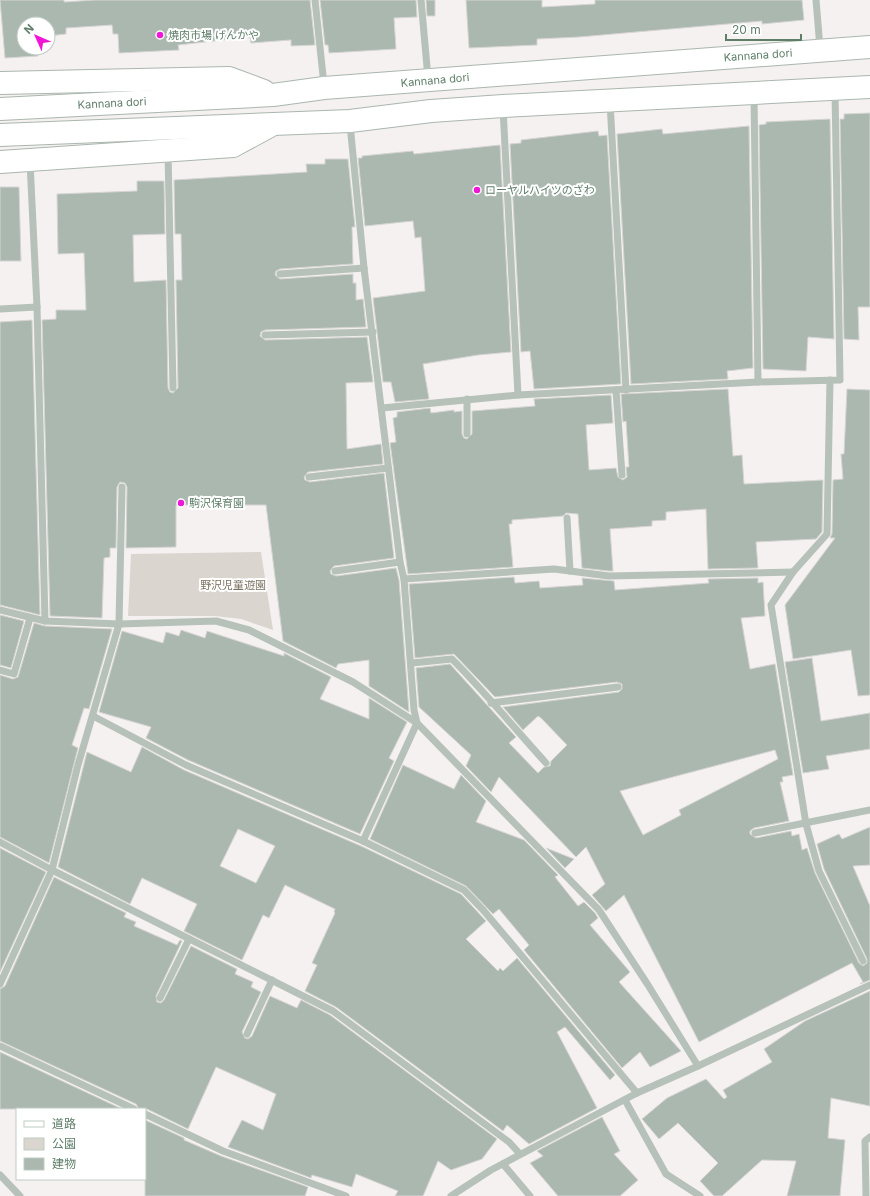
<svg xmlns="http://www.w3.org/2000/svg" width="870" height="1196" font-family="Inter,'Noto Sans JP',sans-serif">
<rect width="100%" height="100%" fill="#f5f1f1"/>
<polygon fill="#dad5cf" points="261,552 273,630 241,619 215,616 128,616 131,554"/>
<g fill="#abb8af" stroke="#d6d4d4" fill-rule="evenodd">
<polygon points="0,0 64,0 64,2 95,0 310,0 315,45 291,46 291,40 251,43 250,37 178,45 179,50 119,53 118,34 113,34 112,25 66,28 66,34 48,36 48,24 24,24 24,48 38,48 38,56 5,58"/>
<polygon points="320,0 416,0 417,17 394,18 396,49 329,53 328,45 325,45"/>
<polygon points="426,0 435,0 435,16 427,16"/>
<polygon points="466,0 542,0 542,7 595,4 595,0 802,0 804,20 762,24 762,21 579,37 537,39 537,45 469,48"/>
<polygon points="870,113 870,307 858,307 859,340 844,339 840,119 844,119 844,114"/>
<polygon points="830,119 834,339 808,337 806,371 763,369 759,125 766,124 766,122"/>
<polygon points="749,126 753,368 727,371 728,379 631,384 617,134 662,129 663,134"/>
<polygon points="598,131 599,136 607,135 621,384 534,389 530,351 521,352 510,144 521,143 521,140"/>
<polygon points="500,145 511,352 478,355 423,364 429,399 395,402 391,382 383,382 373,298 425,291 421,237 415,238 413,221 365,226 358,158 362,158 362,156 413,151 414,154"/>
<polygon points="325,159 348,159 355,227 352,227 353,264 280,269 276,271 275,275 280,279 353,274 353,283 356,283 356,300 363,299 366,327 265,330 261,332 260,336 265,340 367,337 373,382 346,383 347,449 381,444 383,464 308,472 304,477 305,480 310,482 384,473 394,558 334,566 330,571 331,574 336,576 396,568 399,580 409,712 369,686 369,660 338,664 336,668 283,641 266,505 176,505 176,547 126,548 127,487 125,483 120,482 117,487 116,548 110,548 110,557 104,558 102,618 50,616 42,320 56,319 56,310 86,310 84,253 58,254 57,194 137,191 137,181 164,181 165,234 133,235 134,282 166,280 168,388 170,392 173,393 178,388 176,280 182,280 181,234 175,234 174,180 307,172 306,164 325,164"/>
<polygon points="0,187 19,187 21,261 0,261"/>
<polygon points="32,320 40,615 0,605 0,322"/>
<polygon points="728,389 733,456 742,455 744,484 823,480 822,532 816,539 756,542 758,568 708,569 706,509 666,512 666,520 652,521 652,526 610,529 613,571 609,571 582,568 578,514 566,513 563,516 512,520 512,524 509,524 513,567 408,574 390,443 396,442 393,418 397,417 397,412 430,408 431,413 454,410 454,412 462,411 462,434 464,438 467,439 472,434 472,411 535,406 534,399 611,395 613,423 586,425 589,470 616,468 618,477 623,480 627,477 626,467 629,467 626,421 623,422 621,394"/>
<polygon points="847,389 870,390 870,695 858,696 851,650 793,659 785,605 835,538 830,538 832,534 833,480 843,479 841,454 844,454"/>
<path d="M514 577 515 583 539 581 540 588 583 585 582 578 614 581 615 590 709 583 708 579 758 578V583L763 582 765 616 741 618 750 669 775 664 793 775 782 777 783 782H780L789 821 754 828 750 831V834L756 838 791 831 792 836 799 834 802 850 807 848 815 873 859 963 863 966 867 963V959L824 869 817 844 839 834 842 839 870 827V865L853 866 870 906V980L860 984 863 982 852 963 699 1042 624 895 606 911 592 895 605 884 586 847 576 857 499 777 491 792 466 766 471 755 419 707 416 668 450 664 516 737 509 743 538 773 544 767 550 766 551 761 567 745 541 718 538 716 523 730 503 707 619 692 622 689V684L617 682 495 697 454 654 415 658 409 584ZM775 750 778 759 679 810 681 815 643 835 620 791Z"/>
<polygon points="0,615 24,621 11,668 0,665"/>
<polygon points="34,623 45,626 112,629 89,709 84,708 72,745 78,748 49,863 0,837 0,675 13,679 18,677"/>
<polygon points="181,630 205,638 207,631 284,656 284,653 331,677 320,699 369,719 369,698 407,722 389,758 394,761 360,834 188,760 146,738 151,727 99,712 122,631 163,643 166,632 179,636"/>
<polygon points="812,658 821,721 870,713 870,749 826,756 829,769 803,773 785,662"/>
<path d="M142 747 184 770 361 846 461 894 486 921 466 939 498 971 500 968 503 971 517 958 615 1075 610 1080 565 1027 557 1032 597 1108 529 1144 507 1125 503 1131 336 1007 305 991 317 965 312 963 335 913 334 912 335 909 285 885 269 918 263 915 242 960 184 931 197 904 142 878 130 904 58 867 87 752 131 772ZM238 829 275 846 256 883 220 866Z"/>
<polygon points="403,765 454,789 461,775 486,801 476,822 524,840 558,875 555,877 578,906 584,902 595,913 598,918 590,925 630,972 619,982 681,1051 650,1067 640,1052 622,1068 524,950 529,945 499,909 493,914 466,886 370,839"/>
<polygon points="0,848 46,872 0,972"/>
<polygon points="546,848 574,859 565,868"/>
<polygon points="54,877 126,913 124,917 136,922 134,926 177,945 180,940 182,941 156,996 157,1002 161,1003 164,1000 191,946 237,969 235,974 253,982 251,987 261,992 242,1032 245,1038 248,1039 252,1036 270,996 297,1008 301,1000 330,1015 497,1139 482,1159 451,1170 438,1161 423,1196 395,1196 398,1191 356,1174 352,1187 312,1175 311,1178 228,1147 242,1120 263,1130 276,1094 216,1067 188,1129 147,1109 139,1109 136,1104 0,1041 0,989 5,986"/>
<polygon points="870,991 870,1106 831,1098 828,1138 845,1140 840,1196 787,1196 796,1161 762,1160 722,1196 714,1196 700,1181 718,1163 678,1123 659,1139 642,1119 667,1098 706,1079 724,1099 727,1097 723,1090 772,1062 764,1049 805,1021"/>
<polygon points="0,1052 122,1109 0,1109"/>
<polygon points="602,1117 620,1151 614,1154 638,1180 620,1196 558,1196 530,1163 543,1156 537,1151"/>
<polygon points="145,1120 184,1138 184,1140 221,1156 308,1187 305,1196 145,1196"/>
</g>
<g fill="none" stroke-linecap="round" stroke-linejoin="round">
<g stroke="#aab6ae" stroke-width="24">
<g id="major">
<polyline points="0,83 229,78 264,91"/>
<polyline points="0,109 273,95 324,88 870,47"/>
<polyline points="0,135 350,121 431,111 503,106 870,87"/>
<polyline points="0,162 233,146 270,126"/>
</g>
</g>
<g stroke="#b6c1b9" stroke-width="7">
<polyline points="315,0 324,85"/>
<polyline points="421,0 428,78"/>
<polyline points="816,0 820,48"/>
<polyline points="754,96 758,382"/>
<polyline points="610,102 626,390"/>
<polyline points="503,108 518,395"/>
<polyline points="350,124 364,268 400,562 404,579 414,710 417,723 363,841"/>
<polyline points="168,152 173,388"/>
<polyline points="30,162 37,307 45,621"/>
<polyline points="280,274 364,268"/>
<polyline points="0,309 37,307"/>
<polyline points="265,335 373,332"/>
<polyline points="830,380 827,534 793,572 771,605 806,824 819,871 863,961"/>
<polyline points="616,390 622,475"/>
<polyline points="467,399 467,434"/>
<polyline points="382,408 518,395 758,382 840,380 835,92"/>
<polyline points="309,477 388,468"/>
<polyline points="567,518 570,571"/>
<polyline points="335,571 400,562"/>
<polyline points="404,579 554,569 609,576 793,572"/>
<polyline points="0,610 45,621 119,624 216,621 249,630 353,682 417,723 599,910 648,985 698,1066"/>
<path d="M412 663 452 659C485 692 515 729 546 763"/>
<polyline points="0,670 14,674 30,618"/>
<polyline points="491,703 618,687"/>
<polyline points="93,716 186,765 363,841 464,890 484,911 637,1093"/>
<polyline points="755,833 870,810"/>
<polyline points="0,842 52,870 333,1011 509,1142 520,1154"/>
<polyline points="0,984 52,870 78,765 119,624 122,487"/>
<polyline points="160,998 189,939"/>
<polyline points="247,1034 272,980"/>
<polyline points="0,1046 134,1109"/>
<polyline points="625,1100 666,1174 700,1196"/>
<polyline points="145,1114 223,1151 346,1196"/>
<polyline points="503,1164 530,1196"/>
<polyline points="0,1175 20,1196"/>
<polyline points="451,1196 491,1170 637,1093 698,1066 870,985"/>
<polyline points="866,1196 865,1141 870,1137"/>
</g>
<use href="#major" stroke="#fff" stroke-width="22"/>
</g>
<g fill="#f016d8" stroke="#fff" stroke-width="1.5">
<circle cx="160" cy="35" r="4"/>
<circle cx="477" cy="190" r="4"/>
<circle cx="181" cy="503" r="4"/>
</g>
<g text-anchor="middle" dominant-baseline="central" stroke-width="4" stroke-linejoin="round" paint-order="stroke">
<g font-size="11" fill="#5e7e68" stroke="#fff" text-anchor="start">
<text x="168" y="35">焼肉市場 げんかや</text>
<text x="485" y="190">ローヤルハイツのざわ</text>
<text x="189" y="503">駒沢保育園</text>
</g>
<g font-size="11" fill="#5e7e68" stroke="#fff">
<text transform="translate(758 55) rotate(-4)">Kannana dori</text>
<text transform="translate(435 80) rotate(-5)">Kannana dori</text>
<text transform="translate(112 103) rotate(-3)">Kannana dori</text>
</g>
<g font-size="11" fill="#7b7261" stroke="#fff">
<text x="233" y="585">野沢児童遊園</text>
</g>
</g>
<rect x="16" y="1108" width="130" height="72" fill="#ffffff" stroke="#bfcbc3"/>
<rect x="24" y="1121" width="20" height="6" fill="#ffffff" stroke="#bfcbc3"/>
<text x="52" y="1128" font-size="12" fill="#5e7e68">道路</text>
<rect x="24" y="1138" width="20" height="12" fill="#dad5cf" stroke="#bfcbc3"/>
<text x="52" y="1148" font-size="12" fill="#5e7e68">公園</text>
<rect x="24" y="1158" width="20" height="12" fill="#abb8af" stroke="#bfcbc3"/>
<text x="52" y="1168" font-size="12" fill="#5e7e68">建物</text>
<g transform="translate(36 36) rotate(315)"><circle r="19" fill="#ffffff" stroke="#bfcbc3"/>
<path d="M0-3L7 15L0 10L-7 15Z" fill="#f016d8"/>
<text y="-6" font-size="11" font-weight="bold" text-anchor="middle" fill="#5e7e68">N</text>
</g>
<path d="M726 34v6h75v-6" fill="none" stroke="#5e7e68" stroke-width="2"/>
<text x="732" y="34" font-size="12" fill="#5e7e68" stroke="#ffffff" stroke-width="3" paint-order="stroke">20 m</text>
</svg>
